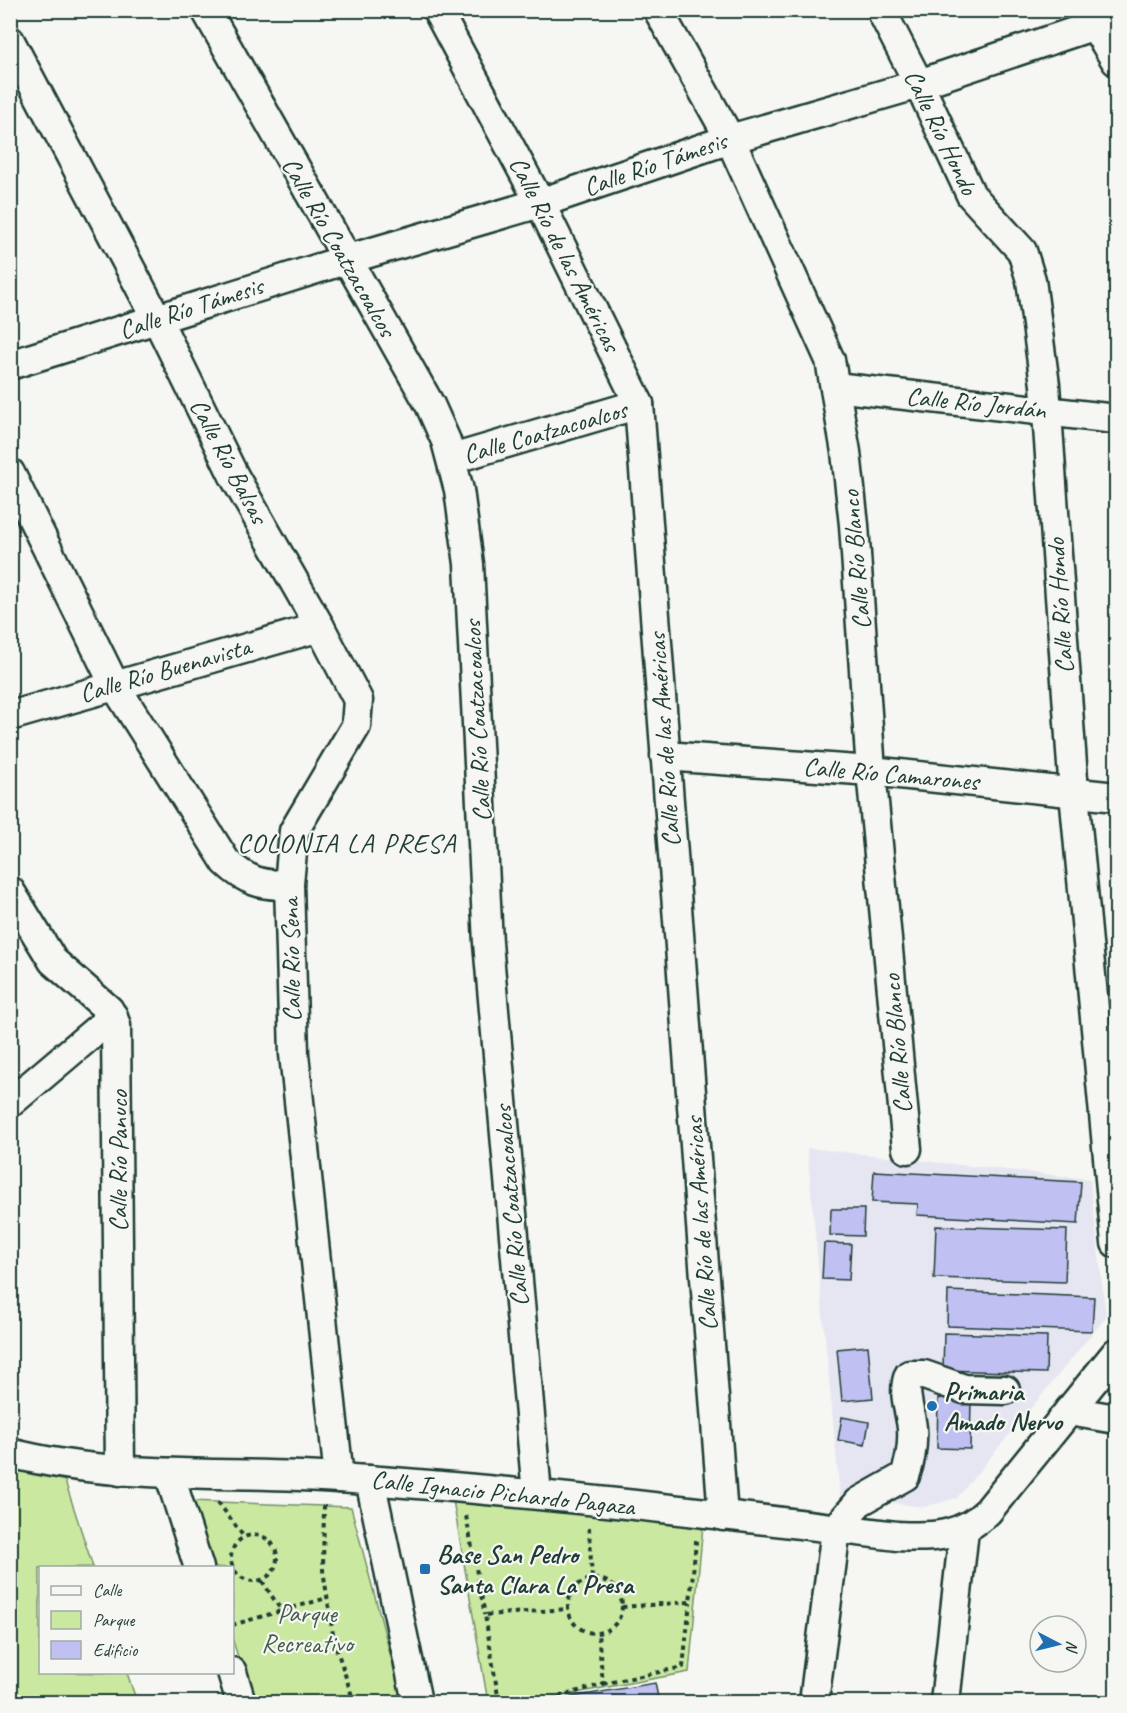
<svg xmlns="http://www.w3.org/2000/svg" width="1127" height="1713" font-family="Caveat,sans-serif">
<rect width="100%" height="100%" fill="#f6f6f2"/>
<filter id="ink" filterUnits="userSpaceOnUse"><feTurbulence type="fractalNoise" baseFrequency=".0167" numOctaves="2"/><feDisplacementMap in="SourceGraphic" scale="12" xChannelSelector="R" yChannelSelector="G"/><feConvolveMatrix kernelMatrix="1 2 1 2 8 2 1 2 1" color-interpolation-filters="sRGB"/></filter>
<g filter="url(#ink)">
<polygon fill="#e6e6f2" points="807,1148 1090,1179 1106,1317 957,1498 924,1507 840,1496"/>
<g fill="#cae8a0" stroke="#74926a" stroke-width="1.5">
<polygon points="10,1465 65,1481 93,1567 40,1568 40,1672 127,1673 137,1702 11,1702"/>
<polygon points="453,1500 703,1526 689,1672 527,1702 488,1702"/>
<polygon points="189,1501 351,1507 403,1702 252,1702 233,1641 232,1568 210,1567"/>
</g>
<g fill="#c1c0f2" stroke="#1f3d34" stroke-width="1.5">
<polygon points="874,1171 1081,1182 1078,1224 917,1215 918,1204 872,1202"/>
<polygon points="831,1209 864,1209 863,1236 830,1235"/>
<polygon points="936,1226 1067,1230 1065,1282 934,1278"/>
<polygon points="824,1243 851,1244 849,1280 822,1279"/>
<polygon points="948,1291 1094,1297 1092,1331 947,1326"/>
<polygon points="944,1333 1047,1336 1046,1373 943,1370"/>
<polygon points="868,1346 873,1398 842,1401 837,1349"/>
<polygon points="938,1398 971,1399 970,1449 937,1448"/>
<polygon points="842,1417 869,1422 865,1445 838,1440"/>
<polygon points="655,1683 659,1702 572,1702 571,1697"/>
</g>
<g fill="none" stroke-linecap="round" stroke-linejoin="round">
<g stroke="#1f3d34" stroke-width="33">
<g id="minor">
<polyline points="206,10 430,405 446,441 459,490 469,564 488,943 537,1494"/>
<polyline points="437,10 540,203 639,404 723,1516"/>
<polyline points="658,10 730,139 830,360 846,452 854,525 871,771 907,1149"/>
<polyline points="881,10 919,84 971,195 1022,251 1031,280 1045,385 1074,793 1116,1243"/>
<polyline points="1085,10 1116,61"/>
<polyline points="10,41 157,319 234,476 320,627 358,700 356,726 294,831 289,884 294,1054 339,1478"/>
<polyline points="10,365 345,260 540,203 730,139 919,84 1092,26"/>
<polyline points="835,387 1116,419"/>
<polyline points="452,459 639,404"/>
<path d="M10 473 114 684 226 862C245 880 263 887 289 884"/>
<polyline points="10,716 320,627"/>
<polyline points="665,756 871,771 1116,797"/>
<polyline points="10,891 53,961 109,1010 116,1025 120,1471"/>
<polyline points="10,1103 113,1016"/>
<polyline points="1069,1411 1116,1419"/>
<path d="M10 1453C118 1481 229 1470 339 1478 526 1491 712 1513 897 1536 933 1538 962 1537 988 1511L1116 1353"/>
<polyline points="169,1473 199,1568"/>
<polyline points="370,1480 417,1702"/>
<polyline points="232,1672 241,1702"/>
<path d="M814 1702 836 1529 859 1502 905 1476C910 1462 913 1443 912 1428 910 1409 902 1393 909 1375H924L964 1389 1005 1390"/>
<polyline points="945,1702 964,1530"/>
</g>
</g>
<g stroke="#1f3d34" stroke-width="4" stroke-dasharray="4.5 4.5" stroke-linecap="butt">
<polyline points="218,1502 244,1537"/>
<polyline points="324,1505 323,1570 334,1641 354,1702"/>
<polyline points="466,1516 485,1615"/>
<polyline points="589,1528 592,1579"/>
<circle cx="254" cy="1558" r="23"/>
<circle cx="595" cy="1606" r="27"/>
<polyline points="262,1581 281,1610"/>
<polyline points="622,1607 690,1602 696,1542 693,1542"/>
<polyline points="232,1625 327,1598"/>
<polyline points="603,1684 683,1667 690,1602"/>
<polyline points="499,1702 485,1615 568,1609"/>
<polyline points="541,1702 603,1684 598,1633"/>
</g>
<use href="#minor" stroke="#f6f6f2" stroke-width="28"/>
</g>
</g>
<g fill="#1f6fb2" stroke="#f6f6f2" stroke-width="2">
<circle cx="932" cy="1406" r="6"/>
<rect x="419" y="1563" width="12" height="12" rx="3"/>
</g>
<g text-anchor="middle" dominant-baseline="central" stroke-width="4.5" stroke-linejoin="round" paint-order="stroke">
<g font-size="26" fill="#1f3d34" stroke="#f6f6f2">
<text transform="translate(941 132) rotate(64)">Calle Río Hondo</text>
<text transform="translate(655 164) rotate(-19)">Calle Río Támesis</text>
<text transform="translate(339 247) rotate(60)">Calle Río Coatzacoalcos</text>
<text transform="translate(565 254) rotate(63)">Calle Río de las Américas</text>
<text transform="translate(191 308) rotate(-18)">Calle Río Támesis</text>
<text transform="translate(976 403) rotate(6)">Calle Río Jordán</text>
<text transform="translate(545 432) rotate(-16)">Calle Coatzacoalcos</text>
<text transform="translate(229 461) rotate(62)">Calle Río Balsas</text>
<text transform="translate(856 560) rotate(-95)">Calle Río Blanco</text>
<text transform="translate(1060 606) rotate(-94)">Calle Río Hondo</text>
<text transform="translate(165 670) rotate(-16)">Calle Río Buenavista</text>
<text transform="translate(477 721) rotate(-93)">Calle Río Coatzacoalcos</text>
<text transform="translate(664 740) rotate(-94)">Calle Río de las Américas</text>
<text transform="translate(891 774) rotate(5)">Calle Río Camarones</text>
<text transform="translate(291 960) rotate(-91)">Calle Río Sena</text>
<text transform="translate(897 1044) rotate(-95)">Calle Río Blanco</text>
<text transform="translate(118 1161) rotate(-90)">Calle Río Panuco</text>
<text transform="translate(511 1206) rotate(-95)">Calle Río Coatzacoalcos</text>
<text transform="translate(701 1224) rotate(-94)">Calle Río de las Américas</text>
<text transform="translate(503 1493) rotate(6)">Calle Ignacio Pichardo Pagaza</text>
</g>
<g font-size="26" font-weight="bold" fill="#1f3d34" stroke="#f6f6f2" text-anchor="start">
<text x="944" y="1391">Primaria<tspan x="944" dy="30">Amado Nervo</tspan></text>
<text x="437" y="1554">Base San Pedro<tspan x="437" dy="30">Santa Clara La Presa</tspan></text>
</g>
<g font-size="26" fill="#415f4a" stroke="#f6f6f2">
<text x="307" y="1613">Parque<tspan x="307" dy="30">Recreativo</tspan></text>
</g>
<g font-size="27" letter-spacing="1.5" fill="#1f3d34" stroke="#f6f6f2">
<text x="347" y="843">COLONIA LA PRESA</text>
</g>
</g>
<rect width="1127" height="1713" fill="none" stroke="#f6f6f2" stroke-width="36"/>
<rect x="18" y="18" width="1091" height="1677" fill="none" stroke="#1f3d34" stroke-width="2" filter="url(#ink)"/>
<rect x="39" y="1566" width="195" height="108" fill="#f6f6f2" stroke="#a0aca6" stroke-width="1.5"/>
<rect x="51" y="1586" width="30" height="9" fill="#f6f6f2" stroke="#a0aca6" stroke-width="1.5"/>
<text x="93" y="1596" font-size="18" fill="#1f3d34">Calle</text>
<rect x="51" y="1611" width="30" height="18" fill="#cae8a0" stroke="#a0aca6" stroke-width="1.5"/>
<text x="93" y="1626" font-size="18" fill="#1f3d34">Parque</text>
<rect x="51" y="1641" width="30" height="18" fill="#c1c0f2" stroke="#a0aca6" stroke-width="1.5"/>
<text x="93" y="1656" font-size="18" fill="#1f3d34">Edificio</text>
<g transform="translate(1058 1644) rotate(97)"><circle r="28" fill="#f6f6f2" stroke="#a0aca6" stroke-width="1.5"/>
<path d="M0-4.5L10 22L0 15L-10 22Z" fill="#1f6fb2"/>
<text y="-9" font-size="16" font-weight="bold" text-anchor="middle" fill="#1f3d34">N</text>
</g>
</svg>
